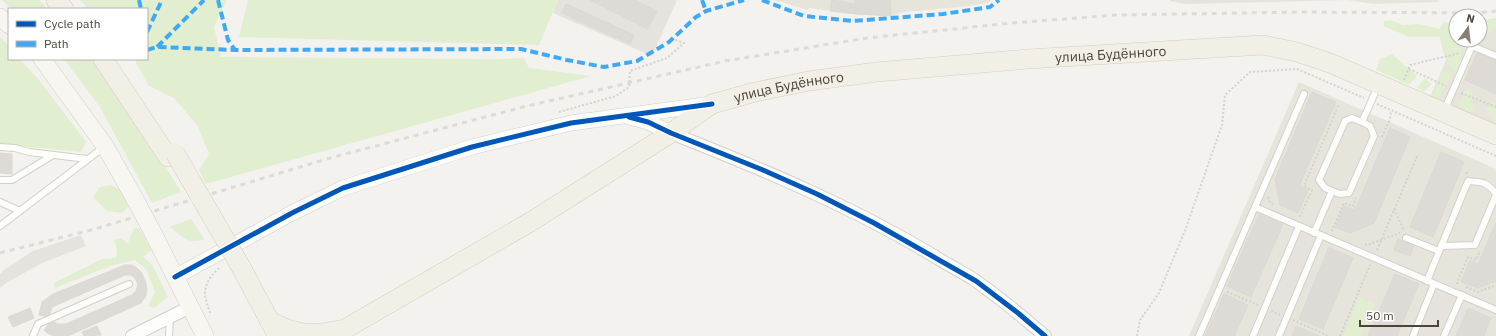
<svg xmlns="http://www.w3.org/2000/svg" width="1496" height="336" font-family="'IBM Plex Sans',sans-serif">
<rect width="100%" height="100%" fill="#f4f2ee"/>
<g fill="#e7e4dc">
<polygon points="774,0 991,0 987,3 969,6 904,12 891,16 856,14 809,8 808,10"/>
<polygon points="1347,0 1438,0 1438,2 1374,4"/>
<polygon points="1496,22 1496,127 1429,99 1456,38 1456,40 1480,40 1480,24"/>
<polygon points="1299,82 1496,169 1496,336 1189,336"/>
</g>
<g fill="#e6e2de">
<polygon points="558,0 677,0 652,56 553,13"/>
<polygon points="1170,0 1347,0 1186,4 1170,1"/>
<polygon points="81,235 86,246 42,263 6,283 0,288 0,274 4,270 33,251"/>
</g>
<g fill="#e1eecf">
<polygon points="2,0 39,0 48,9 11,9"/>
<polygon points="80,0 227,0 214,27 221,57 496,59 524,58 529,68 591,76 206,184 199,170 209,154 197,125 174,98 149,86 134,59 147,59 147,9 88,9"/>
<polygon points="248,0 558,0 539,45 239,37"/>
<polygon points="1496,18 1496,29 1486,35 1480,35 1480,20"/>
<path d="M1390 20 1403 25 1418 24 1440 29 1444 22H1456V40H1467C1461 51 1456 59 1468 69L1463 81H1461L1448 64 1443 52 1440 37H1409L1384 26V21Z"/>
<polygon points="0,37 9,46 9,59 20,59 39,80 86,142 81,152 0,144"/>
<polygon points="1392,54 1417,76 1409,85 1376,70 1380,59"/>
<polygon points="64,59 91,59 153,145 181,192 152,203 100,107"/>
<polygon points="1449,71 1451,76 1438,100 1432,98 1441,73"/>
<polygon points="1425,78 1432,84 1424,92 1417,87"/>
<polygon points="1471,89 1473,94 1470,101 1475,106 1473,113 1466,111 1458,105 1466,90"/>
<polygon points="1493,103 1496,103 1496,124 1486,109"/>
<polygon points="111,185 120,190 130,205 122,213 107,211 93,197 100,187"/>
<path d="M191 219 204 239C188 246 182 236 170 227Z"/>
<polygon points="134,228 139,228 152,250 143,257 153,266 168,297 154,308 148,306 155,292 146,269 135,260 110,266 55,288 54,283 102,259 116,258 117,250 114,240 121,238 128,244 130,237"/>
<polygon points="1360,297 1375,304 1361,336 1343,336"/>
</g>
<g fill="#e6e3df">
<polygon points="1472,160 1484,165 1480,172 1469,167"/>
<polygon points="1299,226 1321,235 1279,336 1253,336"/>
<polygon points="1434,284 1462,295 1445,336 1412,336"/>
</g>
<g fill="#dedbd6" stroke="#dcd9d4">
<polygon points="590,0 635,0 657,11 648,29"/>
<polygon points="832,0 855,4 856,14 830,11"/>
<polygon points="890,0 891,16 856,14 855,1"/>
<polygon points="566,4 634,35 630,44 562,13"/>
<polygon points="1478,51 1496,59 1496,94 1465,80"/>
<polygon points="1312,92 1336,102 1299,186 1308,190 1298,213 1280,205 1275,179"/>
<polygon points="1390,128 1410,137 1374,223 1350,233 1335,227 1344,206 1355,210"/>
<polygon points="1441,152 1464,162 1433,237 1410,227"/>
<polygon points="0,153 12,154 12,174 0,173"/>
<polygon points="1259,214 1283,224 1251,297 1227,286"/>
<polygon points="1496,222 1496,281 1478,288 1461,282 1470,261 1478,264"/>
<polygon points="1398,239 1414,246 1410,256 1394,250"/>
<polygon points="1329,247 1353,258 1323,329 1299,319"/>
<polygon points="125,265 132,265 137,268 141,272 145,280 147,288 146,296 141,303 68,336 55,336 47,333 44,330 51,321 58,324 66,324 132,295 136,291 138,284 135,278 131,275 125,275 52,307 49,317 39,315 42,302 53,294"/>
<polygon points="1395,274 1419,284 1397,336 1368,336"/>
<polygon points="1224,294 1248,305 1234,336 1205,336"/>
<polygon points="30,308 34,318 13,327 8,317"/>
<polygon points="1468,308 1491,318 1484,336 1456,336"/>
<polygon points="97,326 101,335 84,336 82,332"/>
<polygon points="1296,326 1319,336 1292,336"/>
</g>
<g fill="none" stroke-linecap="round" stroke-linejoin="round">
<g stroke="#d2d0cb" stroke-width="8">
<g id="service">
<polyline points="1444,111 1472,46 1496,56"/>
<polyline points="0,147 15,148 29,152 87,159"/>
<polyline points="0,180 12,180 53,155"/>
<polyline points="1332,191 1340,194 1349,193 1374,136 1370,126 1362,122"/>
<polyline points="0,202 20,211"/>
<polyline points="1255,207 1496,310"/>
<polyline points="0,226 104,147"/>
<polyline points="1314,233 1332,191 1325,188 1319,180 1345,121 1352,118 1362,122 1378,86"/>
<polyline points="1406,238 1439,251"/>
<polyline points="1441,246 1475,245 1496,195"/>
<path d="M1427 281 1468 181C1481 182 1488 182 1496 194"/>
<polyline points="33,336 38,324 129,284"/>
<polyline points="169,336 170,316"/>
<polyline points="1199,336 1304,94"/>
<polyline points="1253,336 1299,226"/>
<polyline points="1279,336 1321,235"/>
<polyline points="1413,336 1434,284"/>
<polyline points="1444,336 1462,295"/>
</g>
</g>
<g stroke="#d2d0cb" stroke-width="14">
<g id="minor">
<path d="M671 133C762 169 851 206 934 256 948 265 963 272 976 281 1000 298 1023 317 1045 336"/>
<polyline points="132,336 190,307"/>
</g>
</g>
<g stroke="#d2d0cb" stroke-width="16">
<g id="tertiary">
<polyline points="630,117 648,122 671,133"/>
<polyline points="175,277 292,213 343,188 472,147 571,123 712,104"/>
</g>
</g>
<g stroke="#d3cfc5" stroke-width="18">
<g id="secondary">
<polyline points="0,17 9,25"/>
<polyline points="42,59 105,146 136,201"/>
<polyline points="152,231 205,336"/>
</g>
</g>
<g stroke="#d6cebb" stroke-width="20">
<g id="primary">
<polyline points="56,0 64,9"/>
<polyline points="103,59 168,157"/>
<polyline points="241,267 275,331"/>
<path id="s1" d="M269 321C298 336 313 336 345 329L532 221 671 133 712 104 755 92 809 81 877 72 1028 59 1263 45 1297 52 1330 63 1496 135"/>
</g>
</g>
<g stroke="#d3d2cc" stroke-width="2" stroke-dasharray="2 2" stroke-linecap="butt">
<polyline points="1409,69 1446,86"/>
<polyline points="1404,80 1410,65 1460,53"/>
<polyline points="1461,93 1496,107"/>
<polyline points="1377,104 1496,156"/>
<polyline points="559,112 616,96 629,87 630,71 667,58 684,43 673,39"/>
<polyline points="1382,137 1390,119 1391,111"/>
<polyline points="1466,174 1468,170"/>
<polyline points="1268,197 1270,203 1273,204"/>
<polyline points="1394,209 1404,230"/>
<polyline points="1299,216 1300,216 1312,190 1304,186 1339,104"/>
<polyline points="1333,231 1332,230 1344,203 1353,206 1356,198"/>
<polyline points="1365,244 1367,245 1400,233"/>
<polyline points="1377,250 1418,154"/>
<polyline points="1458,284 1457,283 1468,257 1476,260 1480,251"/>
<polyline points="1466,287 1478,292 1496,285"/>
<polyline points="1227,292 1258,305"/>
<polyline points="1271,311 1280,315"/>
<path d="M210 313C208 307 206 301 205 295 204 285 212 273 220 268"/>
<polyline points="1293,320 1328,336"/>
<polyline points="1137,336 1140,320 1159,293 1186,228 1222,125 1225,95 1250,72 1297,69 1364,98"/>
<polyline points="1340,336 1370,265"/>
</g>
<use href="#service" stroke="#fdfdfc" stroke-width="6"/>
<use href="#minor" stroke="#fdfdfc" stroke-width="12"/>
<use href="#tertiary" stroke="#fdfdfc" stroke-width="15"/>
<use href="#secondary" stroke="#f7f6f1" stroke-width="17"/>
<use href="#primary" stroke="#f2efe6" stroke-width="19"/>
<polyline stroke="#dbdbda" stroke-width="3" stroke-dasharray="5 5" stroke-linecap="butt" points="0,253 95,229 330,158 523,107 725,61 867,38 1012,23 1116,15 1304,12 1478,13 1496,11"/>
<g stroke="#d3cfc5" stroke-width="18" stroke-linecap="butt">
<polyline id="secondary-bridge" points="136,201 152,231"/>
</g>
<g stroke="#d6cebb" stroke-width="20" stroke-linecap="butt">
<polyline id="primary-bridge" points="175,153 241,267"/>
</g>
<use href="#secondary-bridge" stroke="#f7f6f1" stroke-width="17"/>
<use href="#primary-bridge" stroke="#f2efe6" stroke-width="19"/>
<g stroke="#3fa9f5" stroke-width="4" stroke-dasharray="8 4" stroke-linecap="butt">
<polyline points="139,0 141,9"/>
<polyline points="218,0 228,40 235,50"/>
<polyline points="702,0 706,11"/>
<polyline points="762,0 804,16 853,21 943,14 990,7 999,0"/>
<polyline points="147,32 162,0"/>
<polyline points="157,47 204,0"/>
<polyline points="147,50 157,47 235,50 521,49 567,60 604,67 637,61 669,42 696,17 706,11 744,0"/>
</g>
<g stroke="#fff" stroke-width="8">
<g id="cycleway">
<polyline points="629,117 648,122 671,133 763,170 817,194 874,223 976,281 1018,313 1045,336"/>
<polyline points="175,277 292,213 343,188 472,147 571,123 712,104"/>
</g>
</g>
<use href="#cycleway" stroke="#0057b8" stroke-width="5"/>
</g>
<g text-anchor="middle" dominant-baseline="central" stroke-width="4" stroke-linejoin="round" paint-order="stroke">
<g font-size="14" fill="#4b4439" stroke="#fff">
<text stroke="none"><textPath href="#s1" startOffset="912">улица Будённого</textPath></text>
<text stroke="none"><textPath href="#s1" startOffset="588">улица Будённого</textPath></text>
</g>
</g>
<rect x="8" y="8" width="140" height="52" fill="#ffffff" stroke="#b7b4b0"/>
<rect x="16" y="21" width="20" height="6" fill="#0057b8" stroke="#b7b4b0"/>
<text x="44" y="28" font-size="12" fill="#4b4439">Cycle path</text>
<rect x="16" y="41" width="20" height="6" fill="#3fa9f5" stroke="#b7b4b0"/>
<text x="44" y="48" font-size="12" fill="#4b4439">Path</text>
<g transform="translate(1468 28) rotate(15)"><circle r="19" fill="#ffffff" stroke="#b7b4b0"/>
<path d="M0-3L7 15L0 10L-7 15Z" fill="#868178"/>
<text y="-6" font-size="11" font-weight="bold" text-anchor="middle" fill="#4b4439">N</text>
</g>
<path d="M1360 320v6h78v-6" fill="none" stroke="#4b4439" stroke-width="2"/>
<text x="1366" y="320" font-size="12" fill="#4b4439" stroke="#ffffff" stroke-width="3" paint-order="stroke">50 m</text>
</svg>
